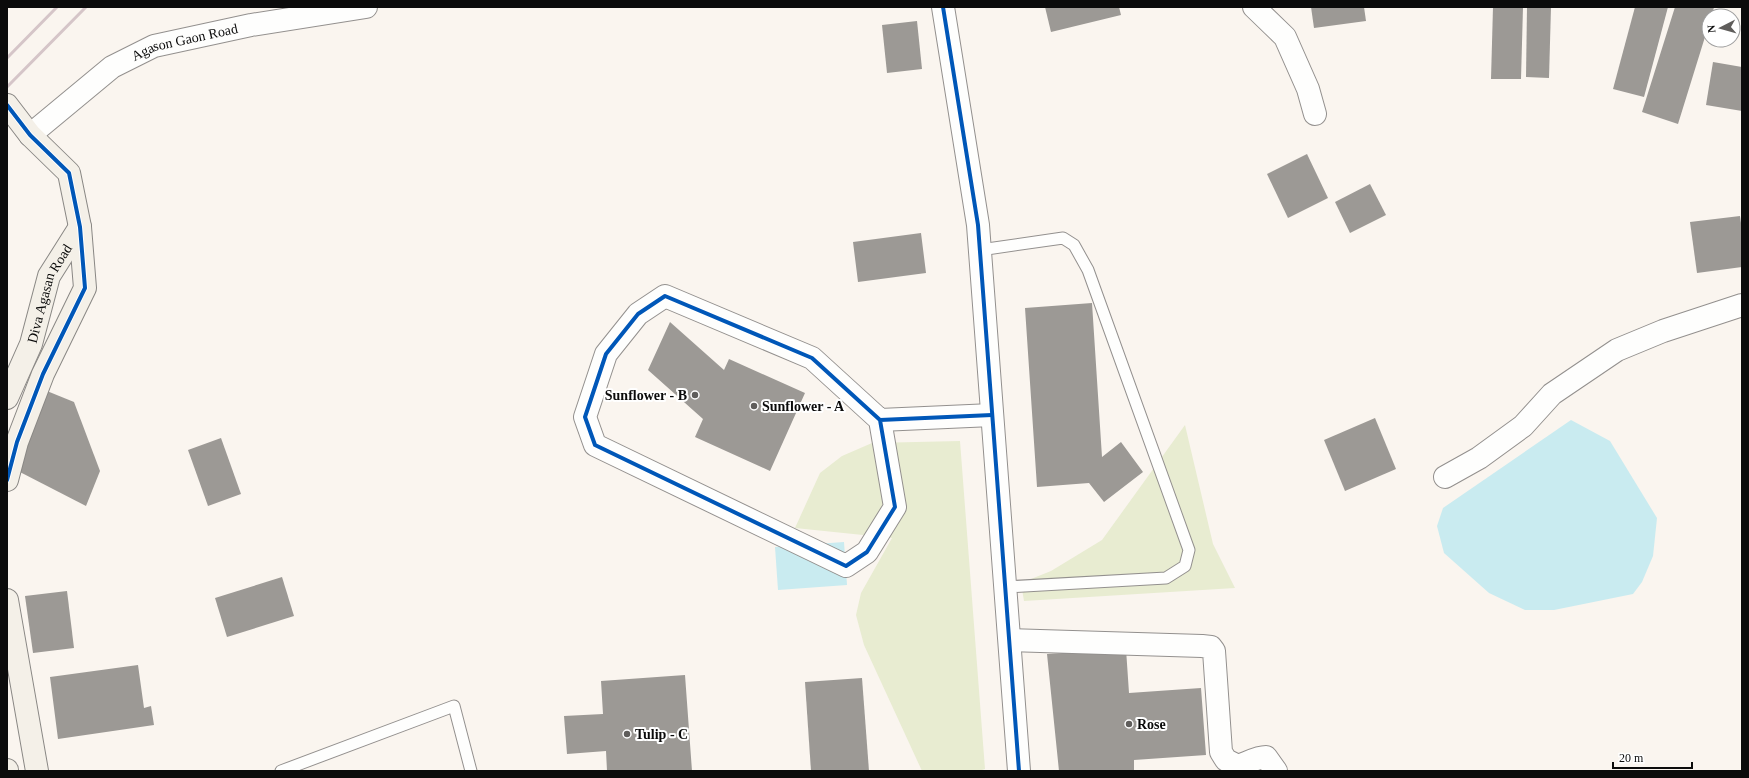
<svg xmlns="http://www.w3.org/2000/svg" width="1749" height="778" font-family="Georgia,serif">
<rect width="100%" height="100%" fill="#faf5ef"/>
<g fill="#e8ecd1">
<polygon points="1185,425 1213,544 1235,588 1024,601 1021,583 1051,571 1102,540"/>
<polygon points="960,441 985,769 979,771 922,771 864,645 856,615 861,593 892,538 795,528 820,473 842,456 872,443"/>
</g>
<g fill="#c9ebf0">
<polygon points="1571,420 1610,441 1657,518 1653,556 1642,582 1633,594 1554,610 1525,610 1489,593 1444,553 1437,526 1443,508"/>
<polygon points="844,542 847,585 778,590 775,547"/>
</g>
<g fill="#9c9995">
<polygon points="1045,7 1119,7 1121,15 1051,32"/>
<polygon points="1311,7 1364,7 1366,21 1314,28"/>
<polygon points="1493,7 1523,7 1521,79 1491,79"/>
<polygon points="1527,7 1551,7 1549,78 1526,77"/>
<polygon points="1635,7 1668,7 1644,97 1613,89"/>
<polygon points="1675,7 1714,7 1712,16 1709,16 1709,24 1678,124 1642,112"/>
<polygon points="917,21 922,69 887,73 882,25"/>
<polygon points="1713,62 1742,67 1742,111 1706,105"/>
<polygon points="1307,154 1328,198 1288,218 1267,174"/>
<polygon points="1370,184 1386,215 1350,233 1335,202"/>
<polygon points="1740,216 1742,230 1742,267 1697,273 1690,222"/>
<polygon points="921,233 926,273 858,282 853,242"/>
<polygon points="1092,303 1102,457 1121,442 1143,472 1104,502 1089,483 1037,487 1025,308"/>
<polygon points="670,322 724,370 729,359 805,393 770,471 695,437 703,419 648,370"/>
<polygon points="42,389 74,402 100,471 86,506 16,470"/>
<polygon points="1375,418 1396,469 1345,491 1324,440"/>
<polygon points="221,438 241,494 208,506 188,450"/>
<polygon points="282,577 294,616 227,637 215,598"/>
<polygon points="67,591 74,648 33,653 25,596"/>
<polygon points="1126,649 1129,693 1201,688 1206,755 1134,760 1134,771 1059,771 1047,654"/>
<polygon points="138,665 144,708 151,706 154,725 58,739 50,677"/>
<polygon points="685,675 692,771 607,771 606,751 567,754 564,716 603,714 601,681"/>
<polygon points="862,678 869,771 811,771 805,682"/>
</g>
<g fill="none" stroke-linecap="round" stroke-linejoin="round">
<g stroke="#93908e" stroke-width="13">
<g id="lane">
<polyline points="980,250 1063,238 1074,245 1088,270 1189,550 1185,566 1166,578 1005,587"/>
<polyline points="281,771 454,706 471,771"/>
</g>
</g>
<g stroke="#93908e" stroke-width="24">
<g id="street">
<polyline points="943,7 978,225 1019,771"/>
<polyline points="1254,7 1285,37 1308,89 1315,114"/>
<path id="s1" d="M30 135 112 67 154 46 251 25 366 7"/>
<polyline points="880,420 895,507 867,552 846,566 595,445 585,417 606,354 638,314 665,296 812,358 880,420 992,415"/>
<polyline points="1445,477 1479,458 1523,426 1552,394 1617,350 1663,331 1742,305"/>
<path d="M1010 640 1202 646 1211 647 1214 651 1221 752 1226 760 1238 766C1247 763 1257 757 1266 757L1276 771"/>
</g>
</g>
<g stroke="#898784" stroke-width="24">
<g id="secondary">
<polyline points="7,105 30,135 69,173 80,227 85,288 43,374 17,442 7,480"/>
<path id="s2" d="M7 398 31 344 49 276 80 227"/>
<polyline points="7,600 37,771"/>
<polyline points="7,770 7,771"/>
</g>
</g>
<use href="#lane" stroke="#fefefd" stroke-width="11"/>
<use href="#street" stroke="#fefefd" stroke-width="22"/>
<use href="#secondary" stroke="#f4f0e8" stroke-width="22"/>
<g stroke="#d5c5c8" stroke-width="3">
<polyline points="7,58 57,7"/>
<polyline points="7,87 86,7"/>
</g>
<g stroke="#fff" stroke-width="6">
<g id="cycleway">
<polyline points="943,7 978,225 1019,771"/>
<polyline points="7,105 30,135 69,173 80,227 85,288 43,374 17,442 7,480"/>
<polyline points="880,420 895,507 867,552 846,566 595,445 585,417 606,354 638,314 665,296 812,358 880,420 992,415"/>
</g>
</g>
<use href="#cycleway" stroke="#0057b8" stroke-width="4"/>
</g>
<g fill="#5f5d5b" stroke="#fff" stroke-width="1.5">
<circle cx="695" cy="395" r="4"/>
<circle cx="754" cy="406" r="4"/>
<circle cx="1129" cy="724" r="4"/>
<circle cx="627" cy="734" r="4"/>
</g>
<g text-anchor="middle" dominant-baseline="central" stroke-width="4" stroke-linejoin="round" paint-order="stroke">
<g font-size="14" fill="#0b0b0b" stroke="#fff">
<text stroke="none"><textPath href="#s1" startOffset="184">Agason Gaon Road</textPath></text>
<text stroke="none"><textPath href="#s2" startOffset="113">Diva Agasan Road</textPath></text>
</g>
<g font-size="14" font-weight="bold" fill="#0b0b0b" stroke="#fff" text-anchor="start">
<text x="687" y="395" text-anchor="end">Sunflower - B</text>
<text x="762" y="406">Sunflower - A</text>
<text x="1137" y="724">Rose</text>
<text x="635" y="734">Tulip - C</text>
</g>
</g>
<rect width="1749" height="778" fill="none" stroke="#0b0b0b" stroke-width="16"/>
<g transform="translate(1721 28) rotate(264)"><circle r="19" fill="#ffffff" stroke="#9d9d9d"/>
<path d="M0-3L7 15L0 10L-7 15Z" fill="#5f5d5b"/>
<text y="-6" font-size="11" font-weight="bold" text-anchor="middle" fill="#0b0b0b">N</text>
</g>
<path d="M1613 762v6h79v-6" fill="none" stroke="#0b0b0b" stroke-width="2"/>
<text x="1619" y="762" font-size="12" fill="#0b0b0b" stroke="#ffffff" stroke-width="3" paint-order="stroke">20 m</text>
</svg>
